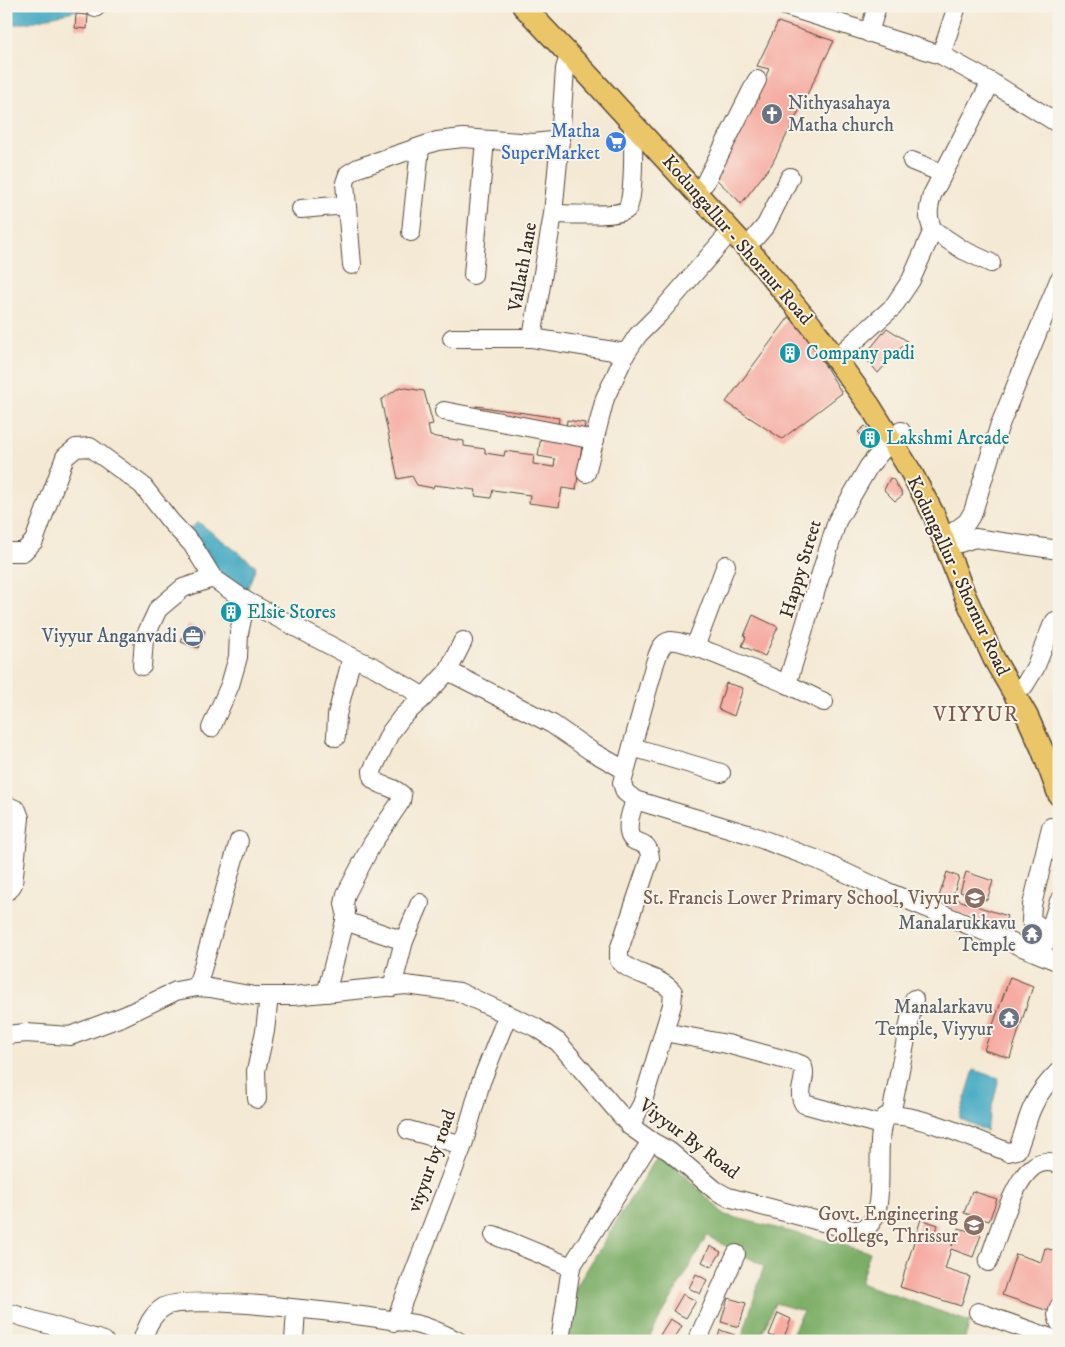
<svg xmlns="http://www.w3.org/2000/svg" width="1065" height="1347" font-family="'IM FELL DW Pica',serif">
<rect width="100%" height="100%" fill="#f7f3e8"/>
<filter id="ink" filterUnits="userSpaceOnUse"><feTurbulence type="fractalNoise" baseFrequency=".02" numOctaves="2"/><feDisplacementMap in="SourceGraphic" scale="10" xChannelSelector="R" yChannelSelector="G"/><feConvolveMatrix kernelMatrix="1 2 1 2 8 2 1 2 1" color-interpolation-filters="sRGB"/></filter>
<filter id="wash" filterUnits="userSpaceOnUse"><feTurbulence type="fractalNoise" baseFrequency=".0096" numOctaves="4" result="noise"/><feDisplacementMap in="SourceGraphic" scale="20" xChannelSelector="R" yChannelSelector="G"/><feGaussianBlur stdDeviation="1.12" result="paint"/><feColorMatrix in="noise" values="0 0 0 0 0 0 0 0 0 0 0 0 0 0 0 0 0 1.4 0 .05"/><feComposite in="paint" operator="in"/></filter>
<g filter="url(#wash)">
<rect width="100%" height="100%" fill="#f4e9d4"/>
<polygon fill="#7dae68" stroke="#5c6c43" points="660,1151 725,1215 870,1252 860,1283 970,1322 964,1341 789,1341 803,1311 775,1303 759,1341 741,1341 764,1266 707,1236 650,1336 656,1341 564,1341 573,1292"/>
<g fill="#42a9c2" stroke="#3e6a70">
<polygon points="6,6 91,6 36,21 6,26"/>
<polygon points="198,522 256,566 245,596 216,576 186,533"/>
<polygon points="974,1070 999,1078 986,1131 959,1118"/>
</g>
<g id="blocks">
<g fill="#f6aca3">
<polygon points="76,14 88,15 87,29 75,28"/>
<polygon points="778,22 834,41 772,164 741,204 737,199 717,180 744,118 760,90 769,69 757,66"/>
<polygon points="792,313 842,393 782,439 726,402"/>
<polygon points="887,328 907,341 878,373 864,356"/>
<polygon points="400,387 424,391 433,424 428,425 430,436 464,441 464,446 485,449 485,453 504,456 505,451 534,455 533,464 554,467 555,459 538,456 541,436 475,417 476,406 559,418 558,428 566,429 567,420 585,423 576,490 562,488 559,507 529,503 530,495 493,490 491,498 475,496 476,490 434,485 433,488 417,485 412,476 398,479 381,400"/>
<polygon points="865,426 882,444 876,450 858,432"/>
<polygon points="890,478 893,479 903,495 895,501 884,490"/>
<polygon points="229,605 238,609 234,619 224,615"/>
<polygon points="753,615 778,627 765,656 742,646 746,637 744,636"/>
<polygon points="188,624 205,631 198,648 181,642"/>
<polygon points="726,683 743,688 734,716 718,709"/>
<polygon points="947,872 959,877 952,898 1007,916 1003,928 936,906"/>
<polygon points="966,872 993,881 987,900 960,892"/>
<polygon points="1010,977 1033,986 1010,1058 984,1050"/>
<polygon points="972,1191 997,1199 989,1221 964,1213"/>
<polygon points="921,1219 938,1225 935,1234 953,1240 952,1246 959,1228 981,1235 973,1257 951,1249 945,1269 970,1277 961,1306 900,1287"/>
<polygon points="710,1246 721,1252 712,1267 702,1262"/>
<polygon points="1045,1248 1059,1252 1059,1298 1054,1313 1002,1295 1016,1254 1041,1262"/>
<polygon points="696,1274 707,1280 700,1294 689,1288"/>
<polygon points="683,1294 696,1301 686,1318 673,1311"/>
<polygon points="728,1298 746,1303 739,1327 721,1322"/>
<polygon points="778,1313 791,1319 783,1340 769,1335"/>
<polygon points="670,1319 682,1326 673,1341 669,1341 660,1335"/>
<polygon points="720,1330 735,1335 734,1341 717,1341"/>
</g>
</g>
</g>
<g filter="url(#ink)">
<use href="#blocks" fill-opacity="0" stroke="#574739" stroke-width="1"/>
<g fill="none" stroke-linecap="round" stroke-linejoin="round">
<g stroke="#574739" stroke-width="20">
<g id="minor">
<polyline points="785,6 941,55 991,82 1059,124"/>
<polyline points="95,8 97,6"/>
<polyline points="869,33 877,6"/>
<polyline points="941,55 957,6"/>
<polyline points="912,161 942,173"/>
<polyline points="705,183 757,80"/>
<polyline points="301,209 346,205"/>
<polyline points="553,214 560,140"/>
<polyline points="933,230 963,250 991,263"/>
<polyline points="411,232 420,148"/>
<polyline points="755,238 766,225 790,177"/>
<polyline points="352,265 345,183 348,174 358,168 437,141 463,138 534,143 560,140 565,69 569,55"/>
<polyline points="473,275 485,140"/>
<polyline points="452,338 532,338 626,353"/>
<path d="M532 338 553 214C566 214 617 217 626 210 635 204 633 137 633 124"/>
<path d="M845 350 893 307 911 280 933 230C927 217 928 209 932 195L991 82"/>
<polyline points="444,411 595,440"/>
<polyline points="586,473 605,398 626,353 638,335 659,314 731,231"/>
<polyline points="955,531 967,522 973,512 999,427 1059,280"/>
<polyline points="960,543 975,538 1059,550"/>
<polyline points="6,552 23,552 34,541 65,457 76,448 90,447 142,485 171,522 192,544 213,578 246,601 352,657 337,715 336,737"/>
<polyline points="695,647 726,565"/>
<polyline points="352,657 376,668 424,697"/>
<polyline points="142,666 144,639 158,609 183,588 213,578"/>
<polyline points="448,671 552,724 591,751 625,770"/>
<path d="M787 684C770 677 682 638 670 641 660 643 658 655 655 663L622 783 625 792 635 800 748 834 818 860 883 890 1059 962"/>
<polyline points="1024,686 1035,668 1052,626 1055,621 1059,620"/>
<polyline points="824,702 787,684 837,521 869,466 891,440 901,431"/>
<polyline points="211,728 230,685 238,657 239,633 246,601"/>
<polyline points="632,747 721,773"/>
<polyline points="6,805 17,810 20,818 13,884 9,890 6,890"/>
<polyline points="345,921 404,941"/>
<polyline points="1049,933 1031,920 1032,905 1051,827"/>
<polyline points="1046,942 1059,901"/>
<polyline points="197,987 239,841"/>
<polyline points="392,987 404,941 420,903"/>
<path d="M326 993 345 921 346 912 344 904 346 894 372 844 401 801 402 795C394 786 381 787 373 779L372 771 390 733 402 717 424 697 448 671 463 641"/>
<path d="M664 1032 727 1044 797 1063 802 1065C809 1077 795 1092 804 1104L881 1125"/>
<path d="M6 1035 26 1033 70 1036 124 1016 176 991 197 987 210 988 255 996H293L406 985 459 992 535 1027 558 1042 630 1126 651 1141 669 1151 715 1190 728 1197 853 1230C856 1230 862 1229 865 1228 890 1215 872 1143 885 1117 907 1108 984 1143 1008 1152L1017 1150C1024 1136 1026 1120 1033 1106 1039 1092 1048 1082 1059 1071"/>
<polyline points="257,1099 256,1071 265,1031 269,996"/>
<polyline points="891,1115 914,999"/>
<path d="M630 1126 642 1104 672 1005 673 992C659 975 633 976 619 960V950L650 858C649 836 631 848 629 832 627 821 632 810 635 800"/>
<polyline points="408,1130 463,1145"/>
<polyline points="494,1235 571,1267"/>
<path d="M988 1262C998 1237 1012 1182 1033 1167 1040 1161 1050 1161 1059 1164"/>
<polyline points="1059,1307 1057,1315 1059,1322"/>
<polyline points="6,1312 104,1341"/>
<polyline points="978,1312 1059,1341"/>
<polyline points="395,1322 463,1145 481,1082 508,1014"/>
<path d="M142 1341C147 1327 151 1315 164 1307 188 1292 383 1317 419 1325 432 1328 445 1335 458 1341"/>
<polyline points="294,1341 296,1309"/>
<polyline points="560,1341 571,1267 651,1141"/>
<polyline points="697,1341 736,1254"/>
</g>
</g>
<g stroke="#574739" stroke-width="24">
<polyline id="major" points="523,6 591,78 756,258 811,325 870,406 911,472 934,515 965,596 994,659 1027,716 1042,749 1059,795"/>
</g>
<use href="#minor" stroke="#fff" stroke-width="18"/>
<use href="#major" stroke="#ebc669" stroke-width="21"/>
</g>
</g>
<defs>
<g id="church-disc" transform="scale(1.125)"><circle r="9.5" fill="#6b7280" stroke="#f7f3e8"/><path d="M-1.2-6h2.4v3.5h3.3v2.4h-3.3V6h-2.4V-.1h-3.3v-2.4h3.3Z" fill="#fff"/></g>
<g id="supermarket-disc" transform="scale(1.125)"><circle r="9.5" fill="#3f7fe0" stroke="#f7f3e8"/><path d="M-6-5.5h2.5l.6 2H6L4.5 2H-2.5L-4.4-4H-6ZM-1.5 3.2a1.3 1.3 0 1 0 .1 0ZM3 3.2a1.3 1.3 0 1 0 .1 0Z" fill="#fff"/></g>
<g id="building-disc" transform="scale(1.125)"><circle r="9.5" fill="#0f9aa8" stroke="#f7f3e8"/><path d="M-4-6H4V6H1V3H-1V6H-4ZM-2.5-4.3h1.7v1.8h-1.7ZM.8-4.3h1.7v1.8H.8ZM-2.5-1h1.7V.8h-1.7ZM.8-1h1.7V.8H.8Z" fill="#fff"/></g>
<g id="office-disc" transform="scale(1.125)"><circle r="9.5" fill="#5c6f8a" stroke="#f7f3e8"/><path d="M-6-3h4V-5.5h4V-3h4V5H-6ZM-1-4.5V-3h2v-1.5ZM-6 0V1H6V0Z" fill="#fff"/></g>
<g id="school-disc" transform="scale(1.125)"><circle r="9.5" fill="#8d6e63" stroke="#f7f3e8"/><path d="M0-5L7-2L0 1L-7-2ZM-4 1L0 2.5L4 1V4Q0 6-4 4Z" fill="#fff"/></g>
<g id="temple-disc" transform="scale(1.125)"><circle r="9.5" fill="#6b7280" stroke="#f7f3e8"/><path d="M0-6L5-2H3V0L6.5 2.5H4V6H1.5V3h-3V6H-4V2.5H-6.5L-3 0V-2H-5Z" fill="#fff"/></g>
<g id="university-disc" transform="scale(1.125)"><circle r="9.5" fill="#8d6e63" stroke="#f7f3e8"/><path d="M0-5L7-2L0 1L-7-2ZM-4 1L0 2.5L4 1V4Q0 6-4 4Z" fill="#fff"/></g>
</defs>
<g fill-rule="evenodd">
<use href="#church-disc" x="772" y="114"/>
<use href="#supermarket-disc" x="616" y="142"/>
<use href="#building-disc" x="790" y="353"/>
<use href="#building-disc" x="870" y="438"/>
<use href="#building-disc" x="231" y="612"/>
<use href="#office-disc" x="193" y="636"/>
<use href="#school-disc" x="975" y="898"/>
<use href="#temple-disc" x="1032" y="934"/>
<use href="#temple-disc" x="1009" y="1018"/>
<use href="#university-disc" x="974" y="1225"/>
</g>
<g text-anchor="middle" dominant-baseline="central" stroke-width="4" stroke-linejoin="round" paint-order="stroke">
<g font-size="19" fill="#5b616d" stroke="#f7f3e8" text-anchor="end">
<text x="788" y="103" text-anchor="start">Nithyasahaya<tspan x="788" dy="22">Matha church</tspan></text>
<text x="1016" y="923">Manalarukkavu<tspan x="1016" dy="22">Temple</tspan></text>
<text x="993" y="1007">Manalarkavu<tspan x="993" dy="22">Temple, Viyyur</tspan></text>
</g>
<g font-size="19" fill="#366cbe" stroke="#f7f3e8" text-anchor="end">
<text x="600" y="131">Matha<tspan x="600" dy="22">SuperMarket</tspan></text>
</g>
<g font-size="19" fill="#3b2a1e" stroke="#f7f3e8">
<text transform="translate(737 240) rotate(49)">Kodungallur - Shornur Road</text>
<text transform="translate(523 267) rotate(-80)">Vallath lane</text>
<text transform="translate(801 569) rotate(-73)">Happy Street</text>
<text transform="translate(958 576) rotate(65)">Kodungallur - Shornur Road</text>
<text transform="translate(689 1139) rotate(37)">Viyyur By Road</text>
<text transform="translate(432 1161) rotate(-70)">viyyur by road</text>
</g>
<g font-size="19" fill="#0d838f" stroke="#f7f3e8" text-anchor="start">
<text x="806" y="353">Company padi</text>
<text x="886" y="438">Lakshmi Arcade</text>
<text x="247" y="612">Elsie Stores</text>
</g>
<g font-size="19" fill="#4e5e75" stroke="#f7f3e8" text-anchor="end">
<text x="177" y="636">Viyyur Anganvadi</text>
</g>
<g font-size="19" fill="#785e54" stroke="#f7f3e8" text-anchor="end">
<text x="959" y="898">St. Francis Lower Primary School, Viyyur</text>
<text x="958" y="1214">Govt. Engineering<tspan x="958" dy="22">College, Thrissur</tspan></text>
</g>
<g font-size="21" letter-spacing="1" fill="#7c584d" stroke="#f7f3e8">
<text x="976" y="715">VIYYUR</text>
</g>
</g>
<rect width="1065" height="1347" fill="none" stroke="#f7f3e8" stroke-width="25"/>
</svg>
